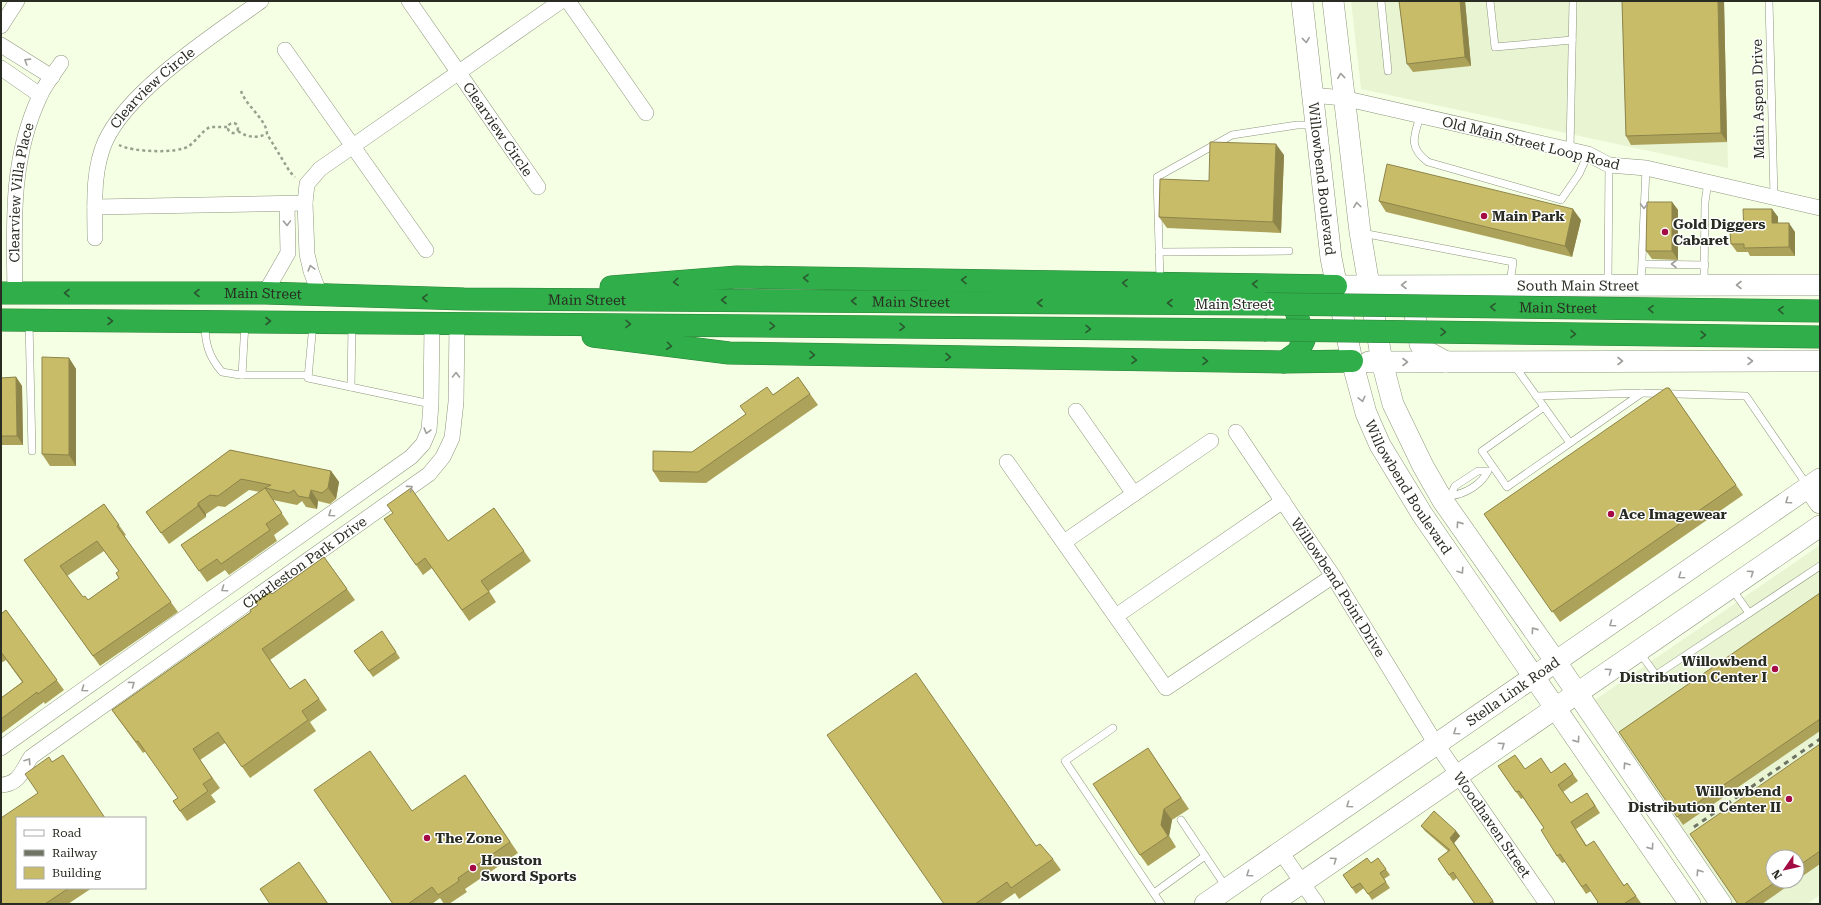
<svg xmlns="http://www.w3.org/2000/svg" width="1821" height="905" font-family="'Roboto Serif',serif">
<rect width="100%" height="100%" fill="#f5ffe4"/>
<g fill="#e8f4d2" fill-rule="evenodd">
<polygon points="1351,1 1724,1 1728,168 1361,89"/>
<path d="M1820 545V895L1807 904H1732L1595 707V700ZM1773 857H1797V881H1773Z"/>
</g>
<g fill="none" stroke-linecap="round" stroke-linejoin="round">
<g stroke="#8e967e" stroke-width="8">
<g id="lane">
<polyline points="1381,1 1388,71"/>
<polyline points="1490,1 1495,47 1572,40"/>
<polyline points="1769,1 1774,197"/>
<path d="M1420 116C1414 137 1408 147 1428 162L1561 200 1579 174 1588 154"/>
<polyline points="1570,150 1573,1"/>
<polyline points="1362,233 1513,262 1510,283"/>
<polyline points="1159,252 1289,251"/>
<polyline points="1643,264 1705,265"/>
<polyline points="1160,280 1157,177 1232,135 1297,125 1315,125"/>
<polyline points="1608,283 1609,165"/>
<polyline points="1641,283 1646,168"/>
<polyline points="1704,283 1705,202 1708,182"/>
<polyline points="29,322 32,451"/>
<path d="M205 324C205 344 209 357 222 372L240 375H308"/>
<polyline points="313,324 308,378 431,404"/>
<polyline points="1514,365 1570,443 1642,393 1536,396"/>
<polyline points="242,375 245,323"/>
<polyline points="351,387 352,325"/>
<polyline points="1642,393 1746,396 1807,485"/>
<polyline points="1544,407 1482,451 1507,487 1570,443"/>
<path d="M1478 471H1488C1481 485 1465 494 1450 496L1455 486Z"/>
<polyline points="1732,589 1749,613"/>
<polyline points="1640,653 1656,675 1820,566"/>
<polyline points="1113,728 1065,761 1161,904"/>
<polyline points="1181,820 1226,887"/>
<polyline points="1154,893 1205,856"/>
</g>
</g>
<g stroke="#8e967e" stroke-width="16">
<g id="street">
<path id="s1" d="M409 1 538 187"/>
<polyline points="568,1 646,113"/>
<polyline points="1,26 17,1"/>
<polyline points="1,45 52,77"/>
<polyline points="285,50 426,250"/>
<polyline points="1,68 40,95"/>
<polyline points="1312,95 1343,98 1588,154 1609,165 1646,168 1820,208"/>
<polyline points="95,207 305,203"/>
<path id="s2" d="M95 238C95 207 92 172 105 142 128 90 214 35 261 1"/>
<path id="s3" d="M15 293C14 225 10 159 40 96 45 84 54 74 61 63"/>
<polyline points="265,293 288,253 287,205"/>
<polyline points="320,295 311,271 307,254 305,203 307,184 320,169 561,1"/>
<polyline points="1076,411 1134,494"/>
<path id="s4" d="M1236 432 1333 576 1431 736 1547 904"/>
<polyline points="1007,462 1166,688 1333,576"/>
<polyline points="1064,542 1211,441"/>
<polyline points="1116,616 1283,501"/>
<polyline points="1,748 411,457 423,444 429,430 431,404 432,323"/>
<path id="s5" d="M1 785C20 784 22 770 31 757L429 474 443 457 452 438 456 402 457 323"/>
<polyline points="1281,852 1317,904"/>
</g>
</g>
<g stroke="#8e967e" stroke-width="22">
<g id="secondary">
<path id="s6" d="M1302 1 1331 258 1352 361 1366 413 1380 445 1422 514 1690 904"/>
<polyline points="1333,1 1360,232 1382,362 1393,404 1423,466 1443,501 1556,662 1721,904"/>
<path id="s7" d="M1336 286 1820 285"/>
<polyline points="1427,293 1422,296 1414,309 1420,344 1424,350 1446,362"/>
<polyline points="1369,362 1820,361"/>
<polyline points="1809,487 1820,503"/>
<path id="s8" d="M1205 904 1820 479"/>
<polyline points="1271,904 1820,526"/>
</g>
</g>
<g stroke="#2d803b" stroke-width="23">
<g id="highway">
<polyline points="611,287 737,277 1336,286"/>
<polyline points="1283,289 1293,300 1304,340 1298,352 1284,362"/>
<path id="s9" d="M1 293H265L464 299 1265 304"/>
<polyline points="1,320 1264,330"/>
<polyline points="593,336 729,353 1284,362 1352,361"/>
</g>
</g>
<g stroke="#989f8c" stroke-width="2.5" stroke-dasharray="3 3" stroke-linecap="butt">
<path d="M241 91C246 106 267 120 267 134L290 172 295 177"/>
<circle cx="233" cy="128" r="5"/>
<path d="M238 131C248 138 256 138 267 134"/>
<path d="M119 145C132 152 177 154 189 146 197 140 202 131 210 127H229"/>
</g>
<use href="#lane" stroke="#fff" stroke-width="7"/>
<use href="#street" stroke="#fff" stroke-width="15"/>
<use href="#secondary" stroke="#fff" stroke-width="21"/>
<use href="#highway" stroke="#2fae49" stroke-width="22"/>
<polyline stroke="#6e7363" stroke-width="3" stroke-dasharray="5 5" stroke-linecap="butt" points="1694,827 1820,739"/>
<g stroke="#2d803b" stroke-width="23" stroke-linecap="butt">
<g id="highway-bridge">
<path id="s10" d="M1265 304 1820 311"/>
<polyline points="1264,330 1820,337"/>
</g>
</g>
<use href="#highway-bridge" stroke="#2fae49" stroke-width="22"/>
</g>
<g fill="#ada25a" fill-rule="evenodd">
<polygon points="1399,1 1465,1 1471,66 1413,72 1407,64"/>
<polygon points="1622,1 1724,1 1727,142 1631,145 1626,136"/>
<polygon points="1284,155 1281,233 1167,228 1159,217 1209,181"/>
<polygon points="1379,201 1581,220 1572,257 1386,212"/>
<polygon points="1672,202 1678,210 1678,260 1652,259 1646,251"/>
<polygon points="1772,209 1778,217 1778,223 1795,232 1795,256 1750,256 1748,252 1737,252 1731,244 1744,232"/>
<polygon points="69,358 76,369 76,466 50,466 42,454"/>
<polygon points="16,377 22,386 23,445 1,445 1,378"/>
<polygon points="798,377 818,405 706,483 660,482 653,471 692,452"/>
<polygon points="1669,388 1743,495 1560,622 1484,514"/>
<polygon points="230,450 331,471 339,482 336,499 330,504 318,501 317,509 306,507 302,501 297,505 273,500 269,494 289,524 274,535 277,541 229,575 225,570 207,582 181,545 260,492 249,490 225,507 218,506 206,514 206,517 169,544 146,512"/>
<path d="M104 504 126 535 124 536 178 612 100 666 24 560ZM104 551 119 571V578L88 600 83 597 67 576Z"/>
<polygon points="494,508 531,561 489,591 496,602 469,621 432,568 423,575 384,519 448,541"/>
<polygon points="324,557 355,600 270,660 290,689 305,679 327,710 310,722 316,731 250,778 225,743 200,760 220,788 211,795 216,802 187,821 173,801 178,798 146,751 143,753 112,710 251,612 272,594"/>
<polygon points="1820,593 1820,731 1683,825 1619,732"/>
<polygon points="6,610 64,690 45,704 44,702 1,734 1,698 22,682 6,660 1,663 1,614"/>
<polygon points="382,631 400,658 373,677 354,651"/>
<polygon points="1820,744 1820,864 1797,880 1797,857 1773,881 1795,881 1762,904 1738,904"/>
<polygon points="1148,748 1189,809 1172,820 1169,836 1176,847 1148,866 1140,855"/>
<polygon points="49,757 17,888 92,888 68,904 1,904"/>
<polygon points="1565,763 1578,781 1563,792 1571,803 1592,800 1600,813 1576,829 1587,846 1624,885 1627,883 1641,903 1639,904 1596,904 1598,902 1591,891 1586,894 1565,862 1562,863 1557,856 1544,828 1523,798 1521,799 1498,766 1551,773"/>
<polygon points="465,775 518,853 465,889 467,892 449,904 444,904 440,898 432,904 393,904"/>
<polygon points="1421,826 1456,831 1460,836 1454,843 1495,904 1475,904 1457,878 1453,881 1438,859 1448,851 1425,831"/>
<polygon points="1378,858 1390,875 1384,879 1390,888 1372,900 1364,888 1356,894 1343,875 1371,863"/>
<polygon points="1053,859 1061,870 1019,899 1015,893 999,904 944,904"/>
</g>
<g fill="#8d844a">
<polygon points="1460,1 1465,1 1471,66 1465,57"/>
<polygon points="1718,1 1724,1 1727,142 1721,133"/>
<polygon points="1276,144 1284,155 1281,233 1273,222"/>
<polygon points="1672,202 1678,210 1678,260 1672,251"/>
<polygon points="1573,209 1581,220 1572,257 1565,246"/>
<polygon points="1772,209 1778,217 1778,232 1772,223"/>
<polygon points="1789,223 1795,232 1795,256 1789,247"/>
<polygon points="69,358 76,369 76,466 69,455"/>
<polygon points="16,377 22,386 23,445 17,436"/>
<polygon points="331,471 339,482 336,499 328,488"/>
<polygon points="311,490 318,501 317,509 309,498"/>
<polygon points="198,503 206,514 206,517 198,506"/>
<polygon points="1164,809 1172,820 1169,836 1176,847 1161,825"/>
<polygon points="1456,831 1460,836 1454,843 1495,904 1450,838"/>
</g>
<g fill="#c9bc69" stroke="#8d844a" fill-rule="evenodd">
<polygon points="1399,1 1460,1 1465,57 1407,64"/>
<polygon points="1622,1 1718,1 1721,133 1626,136"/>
<polygon points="1210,142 1276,144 1273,222 1159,217 1160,179 1209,181"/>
<polygon points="1387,164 1573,209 1565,246 1379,201"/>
<polygon points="1647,202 1672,202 1672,251 1646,251"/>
<polygon points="1743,209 1772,209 1772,223 1789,223 1789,247 1744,248 1744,244 1731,244 1730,232 1744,232"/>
<polygon points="42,357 69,358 69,455 42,454"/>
<polygon points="16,377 17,436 1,436 1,378"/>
<polygon points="798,377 810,394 698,472 653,471 653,451 692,452 746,414 740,406 767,387 773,395"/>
<polygon points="1666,388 1669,388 1736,485 1552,612 1484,514"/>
<polygon points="230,450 331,471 328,488 322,493 311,490 309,498 298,496 294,490 289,493 265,488 271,485 241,479 218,496 210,495 198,503 198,506 161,533 146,512"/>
<polygon points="265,488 282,513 266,524 270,530 221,564 217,559 199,571 181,545"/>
<polygon points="411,488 448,541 494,508 524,551 481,581 489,592 462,610 425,558 416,565 384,519 393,513 387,505"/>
<path d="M104 504 119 525 117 526 171 602 93 656 24 560ZM97 541 119 571 116 573 119 578 88 600 85 596 83 597 60 566Z"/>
<polygon points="324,557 347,589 262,649 290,689 305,679 319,699 302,711 308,720 242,767 218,732 193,749 212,778 203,784 208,791 180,811 173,801 178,798 138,741 136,742 112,710 251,612 250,610 258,605 255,602 270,592 272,594"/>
<polygon points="1820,593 1820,719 1677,817 1619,732"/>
<polygon points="6,610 57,680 38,694 37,692 1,719 1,698 23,682 1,652 1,614"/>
<polygon points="382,631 396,652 369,671 354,651"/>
<polygon points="916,673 1036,846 1040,844 1053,859 1011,888 1007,882 975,904 944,904 827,735"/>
<polygon points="1820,744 1820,851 1797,867 1797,857 1773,857 1773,881 1777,881 1744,904 1738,904 1690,834"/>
<polygon points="1148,748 1181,798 1164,809 1161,825 1168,836 1140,855 1093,784"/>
<polygon points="370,751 412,811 465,775 510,842 458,878 459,881 438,895 432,887 408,904 393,904 314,790"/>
<polygon points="63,755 105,818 17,818 17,888 69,888 45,904 1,904 1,818 38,793 25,774 49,757 52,762"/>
<polygon points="1515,755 1525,769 1541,758 1551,773 1565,763 1573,774 1558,785 1571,803 1587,793 1595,806 1571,822 1586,846 1594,841 1624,886 1627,883 1636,896 1625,903 1625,904 1596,904 1598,902 1586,884 1582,887 1560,854 1557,856 1541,830 1544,828 1519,791 1516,792 1498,766"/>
<polygon points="1434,811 1456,831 1450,838 1493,901 1488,904 1475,904 1453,872 1449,875 1438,859 1450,850 1421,826"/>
<polygon points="1367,858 1371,863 1378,858 1386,869 1380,873 1386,882 1368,894 1360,883 1352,888 1343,875"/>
<polygon points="299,862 328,904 270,904 260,889"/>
</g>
<defs><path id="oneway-chevron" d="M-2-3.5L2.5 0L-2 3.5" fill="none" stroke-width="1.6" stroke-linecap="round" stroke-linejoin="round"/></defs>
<g stroke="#9fa09c">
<use href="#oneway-chevron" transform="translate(1306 40) rotate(84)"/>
<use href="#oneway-chevron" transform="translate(27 61) rotate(-148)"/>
<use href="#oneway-chevron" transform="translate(1341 76) rotate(-96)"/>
<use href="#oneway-chevron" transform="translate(1357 205) rotate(-97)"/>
<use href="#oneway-chevron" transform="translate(1644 206) rotate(91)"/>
<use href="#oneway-chevron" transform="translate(287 223) rotate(88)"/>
<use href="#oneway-chevron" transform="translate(1674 264) rotate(-180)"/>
<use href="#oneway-chevron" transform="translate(311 268) rotate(-105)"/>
<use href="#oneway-chevron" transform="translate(1404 285) rotate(180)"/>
<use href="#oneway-chevron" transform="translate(1739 285) rotate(-180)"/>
<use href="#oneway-chevron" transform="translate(1620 361)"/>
<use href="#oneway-chevron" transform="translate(1750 361)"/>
<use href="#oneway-chevron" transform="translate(1405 362)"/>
<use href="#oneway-chevron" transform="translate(456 375) rotate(-89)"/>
<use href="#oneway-chevron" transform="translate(1362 399) rotate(76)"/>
<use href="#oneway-chevron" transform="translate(427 431) rotate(106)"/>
<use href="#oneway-chevron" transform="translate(410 488) rotate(-36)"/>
<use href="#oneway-chevron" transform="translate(1788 501) rotate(145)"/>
<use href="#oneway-chevron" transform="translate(331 514) rotate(145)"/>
<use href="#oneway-chevron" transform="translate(1459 524) rotate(-125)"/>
<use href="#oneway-chevron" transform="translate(1461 571) rotate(56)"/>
<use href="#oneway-chevron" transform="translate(1751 573) rotate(-34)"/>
<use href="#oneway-chevron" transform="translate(1681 576) rotate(145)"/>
<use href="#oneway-chevron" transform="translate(224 589) rotate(145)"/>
<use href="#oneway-chevron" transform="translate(1612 624) rotate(145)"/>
<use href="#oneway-chevron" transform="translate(1534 630) rotate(-125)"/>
<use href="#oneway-chevron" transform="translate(1609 671) rotate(-35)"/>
<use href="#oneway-chevron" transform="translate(132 684) rotate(-36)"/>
<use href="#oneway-chevron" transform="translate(84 689) rotate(145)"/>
<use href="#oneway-chevron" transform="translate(1456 732) rotate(145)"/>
<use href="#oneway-chevron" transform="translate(1577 740) rotate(55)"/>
<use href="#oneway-chevron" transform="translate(1502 745) rotate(-34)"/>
<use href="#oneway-chevron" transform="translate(28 761) rotate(-56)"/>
<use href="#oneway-chevron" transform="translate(1626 765) rotate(-124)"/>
<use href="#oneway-chevron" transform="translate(1349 805) rotate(145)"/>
<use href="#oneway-chevron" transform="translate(1651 847) rotate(55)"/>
<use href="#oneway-chevron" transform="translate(1334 860) rotate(-35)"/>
<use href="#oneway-chevron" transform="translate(1699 872) rotate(-124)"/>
<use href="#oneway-chevron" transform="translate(1249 874) rotate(145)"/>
</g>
<g stroke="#2b5a30">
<use href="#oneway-chevron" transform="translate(806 278) rotate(-179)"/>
<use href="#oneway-chevron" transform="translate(964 280) rotate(-179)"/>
<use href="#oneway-chevron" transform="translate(676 282) rotate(175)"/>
<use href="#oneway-chevron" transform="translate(1125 283) rotate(-179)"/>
<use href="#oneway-chevron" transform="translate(1255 284) rotate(-179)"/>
<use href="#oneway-chevron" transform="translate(67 293) rotate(-180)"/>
<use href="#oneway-chevron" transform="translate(197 293) rotate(-180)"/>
<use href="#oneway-chevron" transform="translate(425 298) rotate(-179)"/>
<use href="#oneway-chevron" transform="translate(724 300) rotate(-180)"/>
<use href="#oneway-chevron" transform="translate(854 301) rotate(-180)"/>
<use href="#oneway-chevron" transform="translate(1040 303) rotate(-180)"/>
<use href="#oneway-chevron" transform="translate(1170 303) rotate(-180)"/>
<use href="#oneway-chevron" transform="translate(1493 307) rotate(-179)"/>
<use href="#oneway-chevron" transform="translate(1651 309) rotate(-179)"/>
<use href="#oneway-chevron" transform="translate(1781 310) rotate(-179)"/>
<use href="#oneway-chevron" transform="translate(110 321)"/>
<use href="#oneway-chevron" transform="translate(268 321)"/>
<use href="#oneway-chevron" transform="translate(628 324) rotate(1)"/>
<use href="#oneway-chevron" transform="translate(772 326) rotate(1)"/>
<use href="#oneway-chevron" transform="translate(902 327) rotate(1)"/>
<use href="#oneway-chevron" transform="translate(1088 329) rotate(1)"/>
<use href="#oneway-chevron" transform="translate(1443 332) rotate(1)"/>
<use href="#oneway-chevron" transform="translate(1573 334) rotate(1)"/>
<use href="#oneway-chevron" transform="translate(1703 335) rotate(1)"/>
<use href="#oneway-chevron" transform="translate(669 346) rotate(7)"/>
<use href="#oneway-chevron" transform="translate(812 355) rotate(1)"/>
<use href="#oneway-chevron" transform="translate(948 357) rotate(1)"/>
<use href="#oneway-chevron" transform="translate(1134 360) rotate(1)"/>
<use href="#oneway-chevron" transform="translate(1205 361) rotate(1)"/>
</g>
<g fill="#a40b44" stroke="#fff" stroke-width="1.5">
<circle cx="1484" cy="216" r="4"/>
<circle cx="1665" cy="232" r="4"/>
<circle cx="1611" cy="514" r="4"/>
<circle cx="1775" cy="669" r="4"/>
<circle cx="1789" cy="799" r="4"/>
<circle cx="427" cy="838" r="4"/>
<circle cx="473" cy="868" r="4"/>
</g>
<g text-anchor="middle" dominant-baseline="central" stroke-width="3" stroke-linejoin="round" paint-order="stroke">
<g font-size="14" fill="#292c22" stroke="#fff">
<text stroke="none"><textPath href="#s2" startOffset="170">Clearview Circle</textPath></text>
<text transform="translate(1758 99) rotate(-91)">Main Aspen Drive</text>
<text stroke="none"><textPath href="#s1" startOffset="156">Clearview Circle</textPath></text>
<text transform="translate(1531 143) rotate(14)">Old Main Street Loop Road</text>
<text stroke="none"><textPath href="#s6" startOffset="179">Willowbend Boulevard</textPath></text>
<text stroke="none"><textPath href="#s3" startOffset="101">Clearview Villa Place</textPath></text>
<text stroke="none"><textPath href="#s7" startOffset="242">South Main Street</textPath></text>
<text stroke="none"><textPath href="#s9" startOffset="262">Main Street</textPath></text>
<text stroke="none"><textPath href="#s9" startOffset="586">Main Street</textPath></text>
<text stroke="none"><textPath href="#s9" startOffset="910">Main Street</textPath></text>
<text x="1234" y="304">Main Street</text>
<text stroke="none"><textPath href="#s10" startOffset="293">Main Street</textPath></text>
<text stroke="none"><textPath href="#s6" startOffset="503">Willowbend Boulevard</textPath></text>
<text stroke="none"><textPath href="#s5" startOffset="379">Charleston Park Drive</textPath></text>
<text stroke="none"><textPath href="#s4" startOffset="186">Willowbend Point Drive</textPath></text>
<text stroke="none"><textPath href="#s8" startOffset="374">Stella Link Road</textPath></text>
<text stroke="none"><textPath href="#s4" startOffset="469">Woodhaven Street</textPath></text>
</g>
<g font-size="14" font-weight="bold" fill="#292c22" stroke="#fff" text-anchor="start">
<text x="1492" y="216">Main Park</text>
<text x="1673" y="224">Gold Diggers<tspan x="1673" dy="16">Cabaret</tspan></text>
<text x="1619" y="514">Ace Imagewear</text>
<text x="1767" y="661" text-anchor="end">Willowbend<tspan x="1767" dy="16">Distribution Center I</tspan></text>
<text x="1781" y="791" text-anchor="end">Willowbend<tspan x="1781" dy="16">Distribution Center II</tspan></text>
<text x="435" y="838">The Zone</text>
<text x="481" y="860">Houston<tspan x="481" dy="16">Sword Sports</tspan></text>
</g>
</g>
<rect width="1821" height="905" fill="none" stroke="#292c22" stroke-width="4"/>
<rect x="16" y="817" width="130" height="72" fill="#ffffff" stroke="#a9aba7"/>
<rect x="24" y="830" width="20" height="6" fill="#ffffff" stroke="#a9aba7"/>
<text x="52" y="837" font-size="12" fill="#292c22">Road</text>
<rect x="24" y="850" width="20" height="6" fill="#6e7363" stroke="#a9aba7"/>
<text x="52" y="857" font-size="12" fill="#292c22">Railway</text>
<rect x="24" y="867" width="20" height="12" fill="#c9bc69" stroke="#a9aba7"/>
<text x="52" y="877" font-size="12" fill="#292c22">Building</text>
<g transform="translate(1785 869) rotate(236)"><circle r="19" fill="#ffffff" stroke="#a9aba7"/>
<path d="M0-3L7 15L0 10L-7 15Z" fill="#a40b44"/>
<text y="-6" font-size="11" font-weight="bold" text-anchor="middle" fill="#292c22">N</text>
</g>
</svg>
